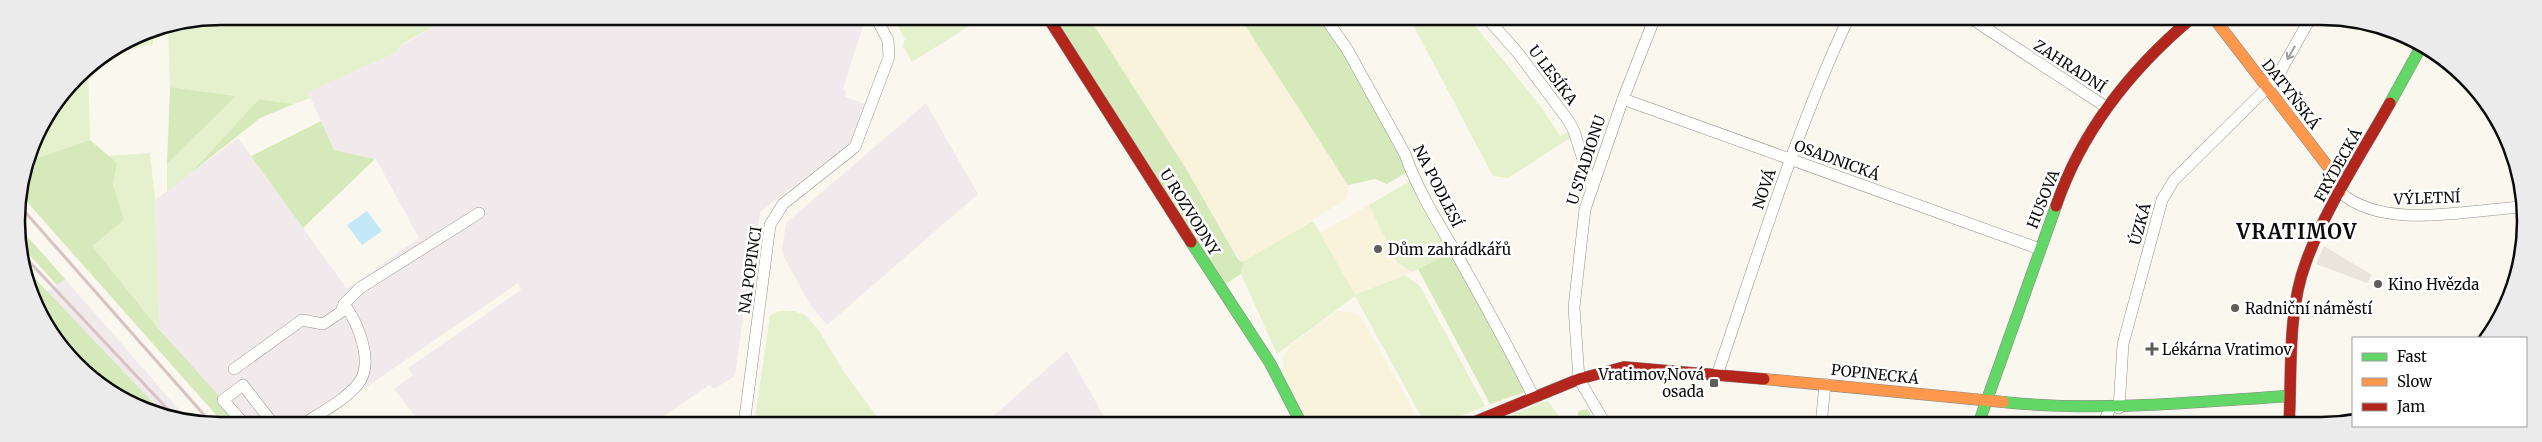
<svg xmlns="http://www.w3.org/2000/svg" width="2542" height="442" font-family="Merriweather,serif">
<rect width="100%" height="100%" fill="#faf7ef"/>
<g fill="#f1eaed">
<polygon points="452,16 866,16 843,89 846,91 845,97 865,104 853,141 760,212 750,290 742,294 745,302 735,376 714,389 709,385 651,425 422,425 394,389 413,375 408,368 521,290 518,283 311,425 243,425 160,330 155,200 238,138 347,289 419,238 376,159 334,150 308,92 397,52 402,45"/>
<polygon points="926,103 978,194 827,325 811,306 784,257 782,250 786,223"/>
<polygon points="65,279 188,420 163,413 47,292"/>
<polygon points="1067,351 1109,425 983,425"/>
</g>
<g fill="#f8f3da">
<polygon points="1088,16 1239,16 1348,185 1347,198 1285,238 1241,262 1188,172"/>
<polygon points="1369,205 1397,262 1412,272 1355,295 1319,233"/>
<polygon points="1336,311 1353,312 1360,316 1405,395 1415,415 1417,425 1308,425 1284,372 1283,356 1291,345"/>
</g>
<g fill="#e5f0cd">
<polygon points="221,16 452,16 402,44 397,52 308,92 310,98 294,104 259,99 191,173 167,192 167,164 236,96 170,87 168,27"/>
<polygon points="892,16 985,16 912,62 903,46 905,39"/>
<polygon points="1409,17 1468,17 1542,108 1560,136 1570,131 1573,136 1508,178 1493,176"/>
<polygon points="153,30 153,44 110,54 143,32"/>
<polygon points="88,68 90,140 28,161 32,142 76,76"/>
<polygon points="150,153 155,200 160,330 92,246 124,220 113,184 117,163 108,156"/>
<polygon points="1412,180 1453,252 1412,272 1397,262 1369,205"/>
<polygon points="1313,221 1355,295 1405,275 1420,286 1485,406 1440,425 1426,425 1355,296 1277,354 1241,274 1244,261"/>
<polygon points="778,311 794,311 805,315 820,332 842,369 883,425 754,425 770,316"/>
<polygon points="1548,401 1565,425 1488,425 1541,403"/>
</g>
<g fill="#d6e9bb">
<polygon points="1052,16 1088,16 1188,172 1238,259 1241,262 1244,261 1241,274 1223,286"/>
<polygon points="1239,16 1319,16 1340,47 1409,171 1387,184 1375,179 1348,185"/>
<polygon points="170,87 236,96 167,164"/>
<polygon points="259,99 294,104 260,118 191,173"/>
<polygon points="321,121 334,150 375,159 303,228 251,156"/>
<polygon points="90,140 117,163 113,184 124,220 92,246 158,328 245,425 225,425 20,194 28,161"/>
<polygon points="19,227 65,279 57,285 22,247"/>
<polygon points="1453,252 1525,392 1490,404 1418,269"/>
<polygon points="25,268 163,413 130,405 67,356 27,287"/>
<polygon points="1587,409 1597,425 1578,425 1578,411"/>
</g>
<polygon fill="#eae5da" points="2324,246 2372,275 2367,283 2316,264"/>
<polygon fill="#c3e8f7" points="367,211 382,231 362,245 347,225"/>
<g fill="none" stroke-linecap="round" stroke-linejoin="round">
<g stroke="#93918e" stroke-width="12">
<g id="street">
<path d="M1324 16 1347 49 1405 154C1417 189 1437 221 1456 253 1483 301 1510 349 1534 398"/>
<polyline points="1486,17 1518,53 1568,120 1574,131 1592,188"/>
<polyline points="1969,17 2106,107"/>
<polyline points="1623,99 2040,249"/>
<path d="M2340 192C2383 231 2468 210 2522 207"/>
<polyline points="234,369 302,320 323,324 341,312 344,304 360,288 479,213"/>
<path d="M1717 375C1758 255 1795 132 1849 17"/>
<polyline points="2119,408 2123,344 2162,200 2174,180 2276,79 2311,17"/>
<polyline points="245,425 223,400 243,385 274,425"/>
<path d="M302 425C320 413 344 401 358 384 375 363 358 323 344 304"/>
<polyline points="744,425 770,225 783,204 855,147 889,57 888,40 875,16"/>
<polyline points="1606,425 1579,379 1574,307 1585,209 1623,99 1655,17"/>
<polyline points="1821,425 1825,384"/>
<polyline points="2103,425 2110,408"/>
</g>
</g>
<g stroke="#898884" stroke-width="12">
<g id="fast">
<polyline points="2390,103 2422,45"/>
<polyline points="1191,242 1270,363 1302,425"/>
<path d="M2003 402C2100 412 2194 402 2290 396"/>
<polyline points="1978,425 2056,206"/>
</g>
</g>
<g stroke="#898884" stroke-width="12">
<g id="slow">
<polyline points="2213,17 2329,168 2340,192"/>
<polyline points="1764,379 2003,402"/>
</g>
</g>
<g stroke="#898884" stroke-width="12">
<g id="jam">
<polyline points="1047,16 1191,242"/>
<path d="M2056 206C2082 130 2132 68 2193 17"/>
<polyline points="1467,425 1579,379 1624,367 1764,379"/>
<path d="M2289 425C2292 373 2287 312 2306 262 2325 209 2362 153 2390 103"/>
</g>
</g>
<use href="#street" stroke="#fefefd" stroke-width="11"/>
<use href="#fast" stroke="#63d668" stroke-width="11"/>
<use href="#slow" stroke="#ff974d" stroke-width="11"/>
<use href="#jam" stroke="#b3261e" stroke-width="11"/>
<g stroke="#d7c3c4" stroke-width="3">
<polyline points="18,204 213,425"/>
<polyline points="23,255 175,417"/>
</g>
</g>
<defs><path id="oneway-shaft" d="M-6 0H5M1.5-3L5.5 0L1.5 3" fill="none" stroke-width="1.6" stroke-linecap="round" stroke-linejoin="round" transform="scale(1.25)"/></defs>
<use stroke="#9d9d9c" href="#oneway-shaft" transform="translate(2291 53) rotate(120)"/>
<g fill="#5f5e5b" stroke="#fff" stroke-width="2">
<circle cx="1378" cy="249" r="5"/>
<circle cx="2378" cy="284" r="5"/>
<circle cx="2235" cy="308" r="5"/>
<path d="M2149.5 341.5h5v5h5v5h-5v5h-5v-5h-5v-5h5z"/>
<rect x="1709" y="378" width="10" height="10" rx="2.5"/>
</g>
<g text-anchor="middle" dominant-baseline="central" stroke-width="5" stroke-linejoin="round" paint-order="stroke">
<g font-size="15" fill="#0b0b0b" stroke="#fff">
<text transform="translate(2070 66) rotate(33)">ZAHRADNÍ</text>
<text transform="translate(1553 75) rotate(53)">U LESÍKA</text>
<text transform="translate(2291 94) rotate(52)">DATYŇSKÁ</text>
<text transform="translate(1586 160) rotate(-72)">U STADIONU</text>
<text transform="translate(1837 160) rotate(20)">OSADNICKÁ</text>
<text transform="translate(2338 165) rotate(-61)">FRÝDECKÁ</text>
<text transform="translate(1438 186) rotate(63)">NA PODLESÍ</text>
<text transform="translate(1764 189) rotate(-71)">NOVÁ</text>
<text transform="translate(2427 198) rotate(-2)">VÝLETNÍ</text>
<text transform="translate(2043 199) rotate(-68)">HUSOVA</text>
<text transform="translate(1190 212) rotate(58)">U ROZVODNY</text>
<text transform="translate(2140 224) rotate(-75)">ÚZKÁ</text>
<text transform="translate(750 270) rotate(-82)">NA POPINCI</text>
<text transform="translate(1875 374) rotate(6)">POPINECKÁ</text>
</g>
<g font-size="15" fill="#0b0b0b" stroke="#fff" text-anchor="start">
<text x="1388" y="249">Dům zahrádkářů</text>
<text x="2388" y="284">Kino Hvězda</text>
<text x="2245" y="308">Radniční náměstí</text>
<text x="2162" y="349">Lékárna Vratimov</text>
<text x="1704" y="374" text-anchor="end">Vratimov,Nová<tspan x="1704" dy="17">osada</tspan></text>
</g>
<g font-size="20" font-weight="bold" letter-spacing="1" fill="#0b0b0b" stroke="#fff">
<text x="2297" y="231">VRATIMOV</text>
</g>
</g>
<path d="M0 0H2542V442H0ZM221 25H2321A196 196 0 0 1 2517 221V221A196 196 0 0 1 2321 417H221A196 196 0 0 1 25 221V221A196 196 0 0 1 221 25Z" fill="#ebebeb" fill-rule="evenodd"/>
<path fill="none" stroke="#0b0b0b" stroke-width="2.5" d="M221 25H2321A196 196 0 0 1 2517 221V221A196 196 0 0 1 2321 417H221A196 196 0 0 1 25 221V221A196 196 0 0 1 221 25Z"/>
<rect x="2352" y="337" width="175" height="90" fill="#ffffff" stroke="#9d9d9d"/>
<rect x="2362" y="353" width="25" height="8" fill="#63d668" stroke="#9d9d9d"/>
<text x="2397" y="362" font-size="15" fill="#0b0b0b">Fast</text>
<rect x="2362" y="378" width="25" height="8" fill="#ff974d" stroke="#9d9d9d"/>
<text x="2397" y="387" font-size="15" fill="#0b0b0b">Slow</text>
<rect x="2362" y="403" width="25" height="8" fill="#b3261e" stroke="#9d9d9d"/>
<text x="2397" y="412" font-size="15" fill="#0b0b0b">Jam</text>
</svg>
